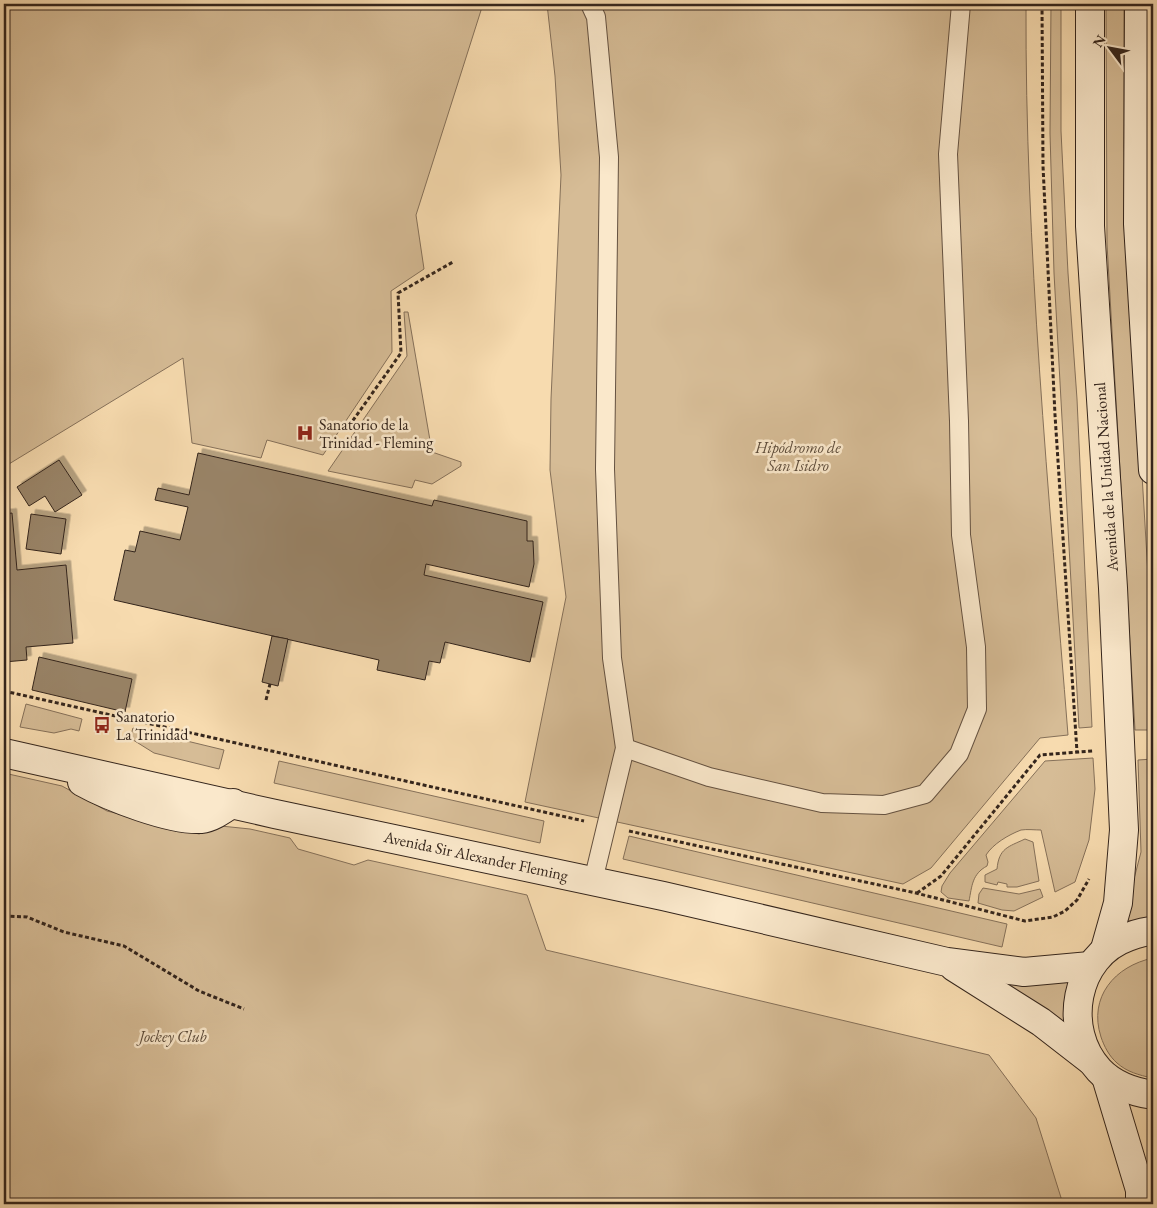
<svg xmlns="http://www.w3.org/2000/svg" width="1157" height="1208" font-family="'EB Garamond',serif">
<defs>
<filter id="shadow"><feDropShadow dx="4.5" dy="-4.5" stdDeviation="0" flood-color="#0004"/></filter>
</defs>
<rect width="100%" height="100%" fill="#f7dbaf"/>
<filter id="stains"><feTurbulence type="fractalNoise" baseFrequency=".004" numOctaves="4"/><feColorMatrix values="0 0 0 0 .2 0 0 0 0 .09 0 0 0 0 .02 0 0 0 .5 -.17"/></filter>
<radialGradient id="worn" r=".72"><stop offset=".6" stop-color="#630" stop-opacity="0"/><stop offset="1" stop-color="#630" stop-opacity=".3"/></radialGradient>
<g fill="#d6bc96" stroke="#857059">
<polygon points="4,4 483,4 416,215 424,269 391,291 392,352 323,455 267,440 261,458 192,443 183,358 4,467"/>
<path d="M547 4H1026C1025 248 1049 492 1068 735L1040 738 931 868 903 884 525 802 566 597 550 470 551 399 561 175 555 76Z"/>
<polygon points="1051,4 1061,4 1061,131 1068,273 1077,399 1092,727 1079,728 1054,273 1050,133"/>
<polygon points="1106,4 1124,4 1124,146 1126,208 1153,658 1153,730 1135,730 1107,244"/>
<polygon points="404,312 408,312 432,452 461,462 461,466 432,484 415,480 412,488 328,471 407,356"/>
<polygon points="26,704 82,719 79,731 71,729 54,733 20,727"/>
<polygon points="133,728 224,750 219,769 154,753 130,738"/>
<path d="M1093 758 1095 789 1089 840 1075 882 1055 892 1041 830C1035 830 1027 829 1021 830 1008 835 993 844 986 855L988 862 987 866C972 874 972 886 969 901L948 898 941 892 942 886 950 873 1045 761Z"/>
<polygon points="1153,759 1153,920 1123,921 1141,852 1138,760"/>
<polygon points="279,761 544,821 540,843 274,783"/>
<polygon points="4,773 62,786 107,811 199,834 221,826 250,829 290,838 298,849 354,865 368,860 527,895 546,950 989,1055 1036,1118 1063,1204 4,1204"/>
<polygon points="629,836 1007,924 1002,947 623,859"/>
<path d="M1025 839 1033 842 1039 881 1017 887H1007V884L998 882 997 885 985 882V875L997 869C999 848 1008 847 1025 839Z"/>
<polygon points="983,888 1019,894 1040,889 1043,897 1014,911 1002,910 978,903 979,894"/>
<path d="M1153 958V1078H1152C1139 1075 1127 1072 1117 1063 1109 1056 1104 1046 1101 1037 1088 997 1115 966 1153 958Z"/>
<polygon points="1070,976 1066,1028 996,980"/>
</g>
<g fill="#998468" stroke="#34251c" filter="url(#shadow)">
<polygon points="198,453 432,506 434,500 527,521 527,541 533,541 534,564 529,587 426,564 424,575 543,602 530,662 445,642 440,663 429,661 425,680 377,670 379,660 114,600 125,550 135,552 140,531 180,540 188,507 155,500 158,488 189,495"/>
<polygon points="59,460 82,495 55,512 45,496 29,506 17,487"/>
<polygon points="12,513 17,570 66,565 73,643 26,647 27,660 4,662 4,514"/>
<polygon points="31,514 66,519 61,554 26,549"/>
<polygon points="272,636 288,639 278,686 262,682"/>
<polygon points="39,657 132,679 125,712 32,690"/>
</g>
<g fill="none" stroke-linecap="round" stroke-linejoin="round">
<g stroke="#655241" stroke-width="20">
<g id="service">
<polyline points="590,4 596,17 609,157 605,469 612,658 625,748 593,881"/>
<polyline points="625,748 709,777 822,803 884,805 925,794 959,754 977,709 976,647 961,535 959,421 948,154 961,4"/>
</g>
</g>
<g stroke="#34251c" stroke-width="30">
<g id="secondary">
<polyline points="1090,4 1090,226 1113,588 1124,830 1118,903 1105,949"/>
<polyline points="1139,4 1138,224 1153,470"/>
<polyline points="4,753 275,814 663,896 947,962 1024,972 1090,966"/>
<path d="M82 782C109 797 171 821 201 819 212 818 224 809 233 803"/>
<path d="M1153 931C1144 931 1136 934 1128 937 1074 956 1062 1030 1099 1070 1113 1085 1133 1092 1153 1095"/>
<polyline points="954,967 1041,1022 1090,1060"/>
<polyline points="1106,1077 1140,1190 1140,1204"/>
</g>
</g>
<g stroke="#34251c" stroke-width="3" stroke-dasharray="4 2.5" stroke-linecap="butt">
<polyline points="1042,4 1043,166 1055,415 1077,752"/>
<polyline points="349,426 401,353 398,293 453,262"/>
<polyline points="4,691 584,821"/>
<polyline points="266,700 270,684"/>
<polyline points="629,831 916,893 1025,921 1053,917 1065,911 1077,900 1089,879"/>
<polyline points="917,893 941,876 1040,755 1093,751"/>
<polyline points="4,916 27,917 64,932 124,946 199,991 244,1009"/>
</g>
<use href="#service" stroke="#fae8cb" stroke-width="18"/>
<use href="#secondary" stroke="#fae8cb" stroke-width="28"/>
</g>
<defs>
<g id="hospital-bare" transform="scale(1.35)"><path d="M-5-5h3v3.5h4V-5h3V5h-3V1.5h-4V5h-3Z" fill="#8f2418" stroke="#fae8cb" stroke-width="2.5" paint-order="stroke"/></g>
<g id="bus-bare" transform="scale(1.35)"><path d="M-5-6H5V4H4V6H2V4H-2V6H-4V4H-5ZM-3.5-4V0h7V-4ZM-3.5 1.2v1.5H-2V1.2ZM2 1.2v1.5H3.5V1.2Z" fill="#8f2418" stroke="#fae8cb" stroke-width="2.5" paint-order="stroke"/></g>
</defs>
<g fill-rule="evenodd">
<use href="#hospital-bare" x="305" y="433"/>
<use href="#bus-bare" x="102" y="725"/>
</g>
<g text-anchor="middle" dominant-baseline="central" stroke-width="5" stroke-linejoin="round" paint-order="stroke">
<g font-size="16" fill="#34251c" stroke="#fae8cb" text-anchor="start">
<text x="319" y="424">Sanatorio de la<tspan x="319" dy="18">Trinidad - Fleming</tspan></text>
<text x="116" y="716">Sanatorio<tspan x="116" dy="18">La Trinidad</tspan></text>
</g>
<g font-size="16" font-style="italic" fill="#5c4b3a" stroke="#fae8cb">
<text x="798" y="447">Hipódromo de<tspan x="798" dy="18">San Isidro</tspan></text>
<text x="173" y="1036">Jockey Club</text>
</g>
<g font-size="16" fill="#34251c" stroke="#fae8cb">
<text transform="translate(1106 477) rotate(-94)">Avenida de la Unidad Nacional</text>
<text transform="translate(476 856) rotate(12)">Avenida Sir Alexander Fleming</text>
</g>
</g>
<rect width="1157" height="1208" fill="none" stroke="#f7dbaf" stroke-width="20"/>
<rect x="5" y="5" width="1147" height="1198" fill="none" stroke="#34251c" stroke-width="2.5"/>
<rect x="10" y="10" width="1137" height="1188" fill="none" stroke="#34251c"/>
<g transform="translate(1110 48) rotate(302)" stroke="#fae8cb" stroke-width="4" paint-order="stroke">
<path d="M0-4L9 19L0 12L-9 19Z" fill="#34251c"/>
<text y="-8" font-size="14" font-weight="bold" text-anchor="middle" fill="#34251c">N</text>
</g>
<rect width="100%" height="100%" filter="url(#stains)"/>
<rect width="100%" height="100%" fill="url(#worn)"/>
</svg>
